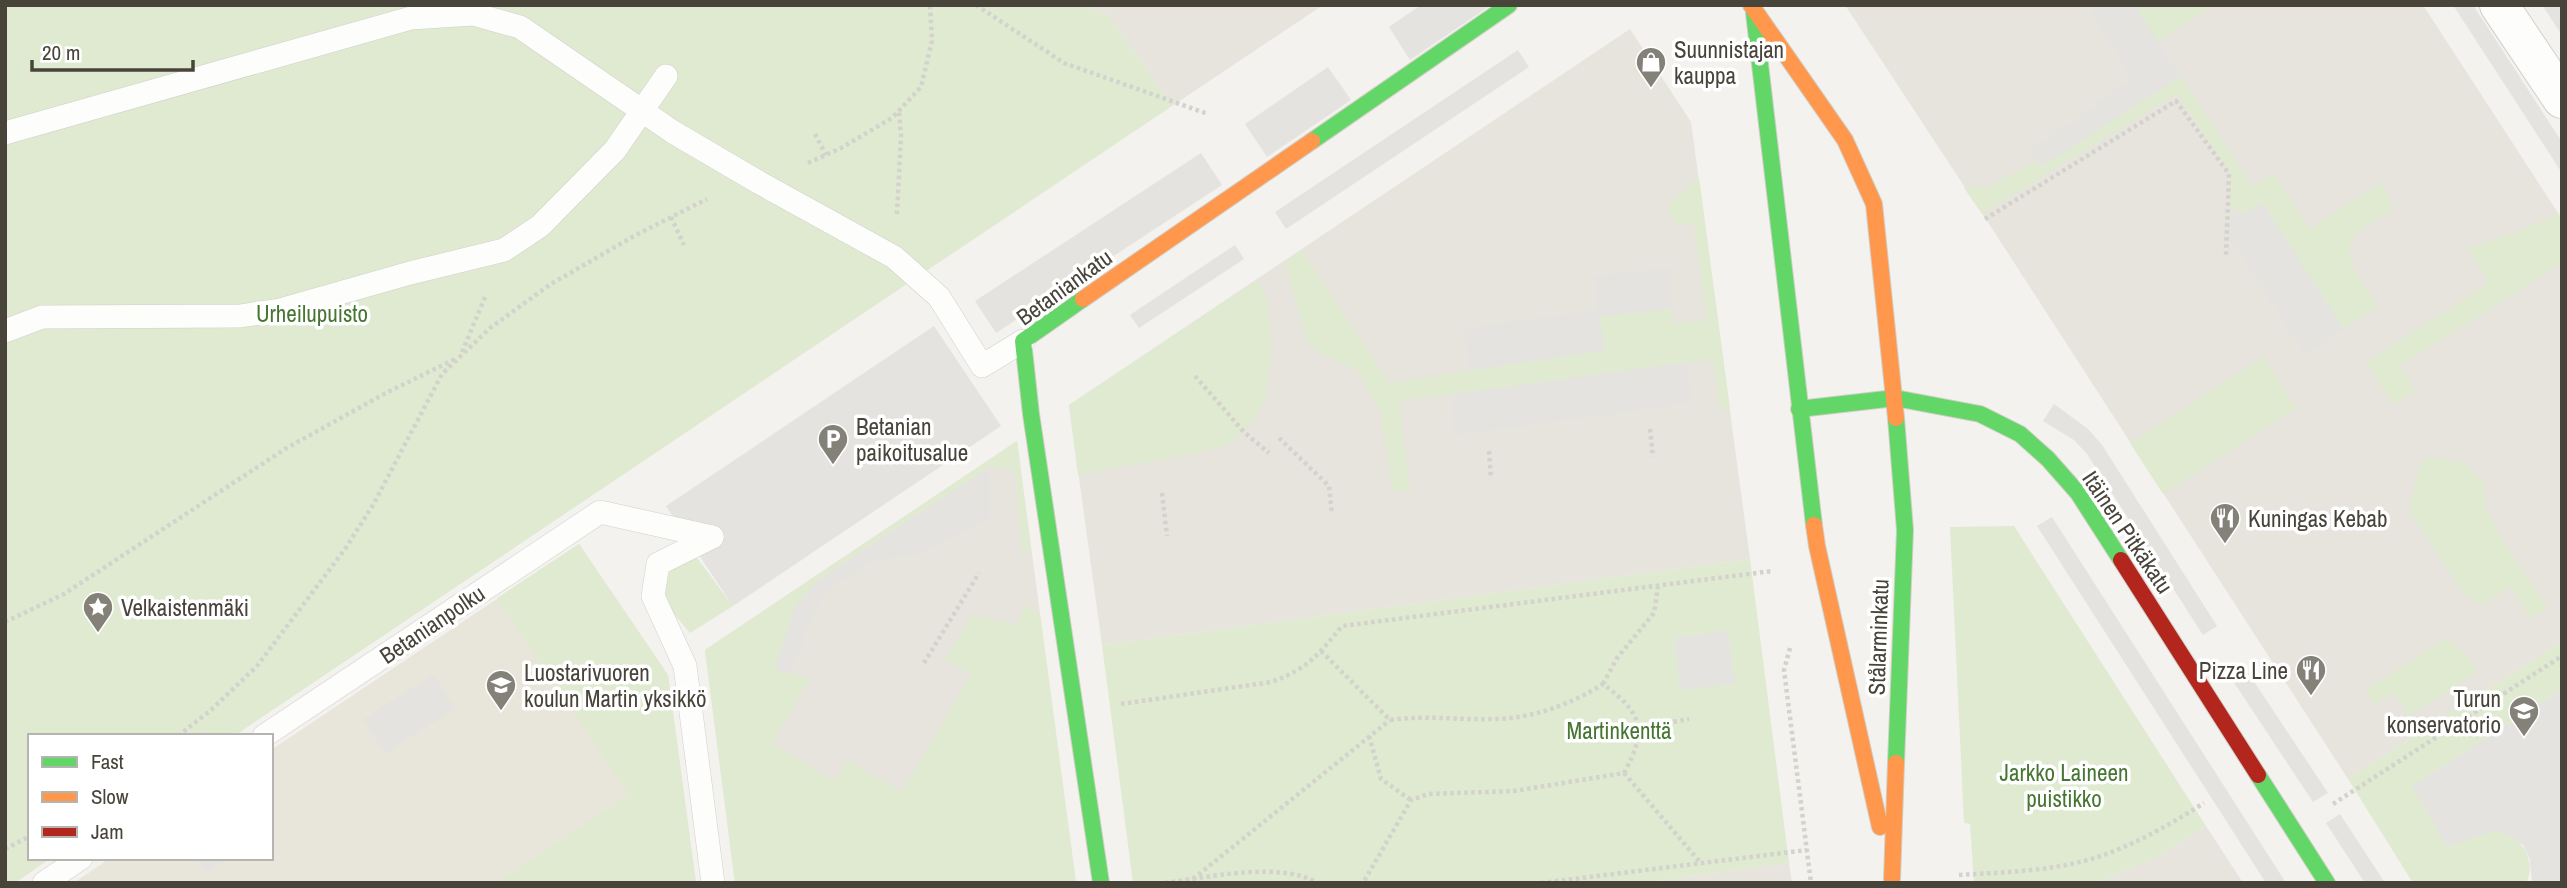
<svg xmlns="http://www.w3.org/2000/svg" width="2567" height="888" font-family="'Archivo Narrow',sans-serif">
<rect width="100%" height="100%" fill="#f3f2ee"/>
<g fill="#e6e4dd">
<polygon points="1082,5 1323,5 1172,106 1108,15"/>
<polygon points="1845,5 2423,5 2562,219 2562,641 2348,779 1993,230"/>
<polygon points="1630,29 1691,122 1750,559 1102,645 1069,405"/>
<polygon points="1017,441 1076,883 735,883 705,650"/>
<polygon points="2206,826 2243,883 2096,883 2154,858"/>
<polygon points="1789,863 1792,883 1643,883"/>
</g>
<polygon fill="#e8e5db" points="579,544 668,675 696,883 74,883 110,858 271,858 271,750"/>
<g fill="#dfead1">
<polygon points="5,5 1082,5 1108,15 1172,106 234,736 30,736 30,858 51,858 15,883 5,883"/>
<polygon points="2134,5 2213,5 2157,42"/>
<path d="M2181 76 2252 186 2274 173 2310 229 2382 182 2392 206 2389 212 2356 232 2348 251 2355 271 2378 306 2344 329 2263 203C2251 211 2243 215 2230 208L2231 174 2176 94 1982 214 1964 188 1990 186 2037 161 2041 167Z"/>
<polygon points="1699,177 1730,409 1720,411 1713,359 1399,401 1410,490 1393,492 1380,411 1357,370 1318,352 1306,339 1285,261 1302,250 1390,383 1605,350 1598,316 1671,309 1672,323 1707,321 1694,224 1676,224 1669,214 1670,203"/>
<polygon points="2558,214 2562,219 2562,263 2400,366 2415,391 2393,405 2366,363 2489,283 2468,248 2519,231"/>
<polygon points="1257,280 1267,298 1272,348 1266,397 1258,415 1249,426 1228,445 1192,454 1078,475 1069,405"/>
<polygon points="2264,357 2296,408 2163,494 2130,443"/>
<polygon points="1017,441 1031,549 1022,555 1015,470 990,467 836,567 815,583 795,607 775,669 810,678 772,744 835,781 848,760 902,792 972,674 945,660 972,615 1018,625 1025,604 1040,614 1076,883 735,883 705,650"/>
<polygon points="2427,457 2466,463 2485,485 2485,507 2502,539 2548,607 2530,618 2510,587 2482,606 2463,592 2409,510 2420,465"/>
<polygon points="2014,526 2206,826 2154,858 2096,883 1974,883 1970,824 1964,823 1950,527"/>
<polygon points="579,544 668,675 696,883 497,883 629,795 497,598"/>
<path d="M697 558 733 606 690 633C683 624 674 615 668 606 654 581 674 561 697 558Z"/>
<polygon points="1750,559 1789,863 1643,883 1133,883 1102,645"/>
<polygon points="2446,638 2466,654 2477,672 2409,716 2394,693 2375,705 2365,690"/>
<path d="M2562 641V689L2413 786 2447 847C2461 842 2475 834 2489 832 2517 827 2539 860 2526 883H2413L2348 779Z"/>
</g>
<g fill="#e5e3df">
<polygon points="1421,5 1491,5 1410,60 1389,27"/>
<polygon points="2086,5 2134,5 2181,76 2041,167 2029,150 2132,79"/>
<polygon points="2453,5 2473,5 2562,142 2562,173"/>
<polygon points="2542,5 2562,5 2562,35"/>
<polygon points="1518,50 1529,67 1286,229 1275,212"/>
<polygon points="1328,67 1351,100 1267,157 1245,124"/>
<polygon points="1201,153 1222,185 996,333 975,301"/>
<polygon points="2262,203 2344,329 2305,354 2221,226 2239,213 2253,210"/>
<polygon points="1235,245 1244,259 1139,328 1130,315"/>
<polygon points="1670,268 1671,309 1599,317 1605,350 1469,370 1464,328 1597,310 1594,276"/>
<polygon points="934,326 1001,426 733,606 666,506"/>
<polygon points="1687,362 1692,403 1455,435 1450,395"/>
<polygon points="2054,404 2088,429 2102,445 2217,626 2203,635 2087,454 2074,440 2043,421"/>
<polygon points="990,467 990,519 917,554 875,560 836,583 816,607 791,673 775,669 795,607 815,583"/>
<polygon points="2052,517 2286,883 2266,883 2037,526"/>
<polygon points="1728,631 1735,684 1680,690 1674,638"/>
<polygon points="2247,671 2328,793 2313,802 2233,681"/>
<polygon points="433,674 455,708 385,754 363,720"/>
<polygon points="2562,689 2562,883 2532,883 2530,860 2523,845 2502,832 2490,832 2447,847 2412,786"/>
<polygon points="2340,814 2385,883 2365,883 2326,823"/>
<polygon points="197,858 229,858 207,873"/>
</g>
<g fill="none" stroke-linecap="round" stroke-linejoin="round">
<g stroke="#d1d0cc" stroke-width="24">
<g id="lane">
<polyline points="5,133 411,18 473,14 520,27 673,132 760,183 894,257 939,297 982,366 1023,341"/>
<polyline points="5,331 42,317 240,316 280,310 410,273 504,250 540,226 615,150 666,76"/>
<polyline points="712,537 658,564 653,596 685,666 713,883"/>
<polyline points="264,736 600,512 712,537"/>
<polyline points="44,883 81,858"/>
</g>
</g>
<g stroke="#d1d0cc" stroke-width="40">
<polyline id="street" points="2499,5 2562,99"/>
</g>
<g stroke="#d1cfc6" stroke-width="18">
<g id="fast">
<polyline points="1754,13 1814,525"/>
<polyline points="1312,141 1509,5"/>
<polyline points="1083,299 1023,341 1031,414 1101,883"/>
<polyline points="1799,409 1895,398 1980,414 2020,434 2048,459 2078,493 2121,560"/>
<polyline points="1896,763 1905,530 1896,418"/>
<polyline points="2258,775 2327,883"/>
</g>
</g>
<g stroke="#d1cfc6" stroke-width="18">
<g id="slow">
<polyline points="1751,5 1845,140 1874,204 1896,418"/>
<polyline points="1083,299 1312,141"/>
<polyline points="1814,525 1817,546 1880,827"/>
<polyline points="1892,879 1896,763"/>
</g>
</g>
<g stroke="#d1cfc6" stroke-width="18">
<polyline id="jam" points="2121,560 2258,775"/>
</g>
<g stroke="#d3d2cc" stroke-width="4.5" stroke-dasharray="3.5 3.5" stroke-linecap="butt">
<polyline points="976,5 1064,63 1208,114"/>
<polyline points="815,134 826,155"/>
<polyline points="808,163 841,148 892,118 921,87 932,41 930,5"/>
<polyline points="897,214 901,135 899,111"/>
<polyline points="671,217 684,245"/>
<polyline points="1985,219 2176,101 2229,174 2226,255"/>
<polyline points="462,352 486,295"/>
<polyline points="1195,376 1244,432 1269,453"/>
<polyline points="1650,429 1653,457"/>
<polyline points="1279,438 1329,486 1332,514"/>
<polyline points="1489,451 1491,479"/>
<polyline points="1162,493 1167,536"/>
<polyline points="5,622 64,594 285,449 384,394 457,358"/>
<polyline points="1790,648 1784,670 1811,883"/>
<path d="M1321 651 1390 720C1425 715 1457 720 1492 719 1531 719 1570 705 1603 684 1642 713 1648 729 1624 773L1514 791 1428 794 1411 800 1363 883"/>
<polyline points="924,663 979,573"/>
<polyline points="1603,684 1617,658 1654,613 1658,587"/>
<path d="M1121 704 1271 682C1308 669 1318 655 1342 626L1772 571"/>
<polyline points="1639,728 1689,719"/>
<polyline points="178,736 211,710 257,666 345,549 373,505 442,374 490,328 551,284 634,236 707,199"/>
<polyline points="1369,736 1381,779 1411,800"/>
<polyline points="1624,773 1700,862"/>
<polyline points="2333,804 2562,656"/>
<polyline points="5,849 30,836"/>
<path d="M1959 875C2006 872 2054 871 2098 857 2136 844 2171 824 2204 803"/>
<polyline points="1193,879 1390,720"/>
<path d="M1165 883C1208 877 1281 861 1318 883"/>
<polyline points="1541,883 1807,850"/>
</g>
<use href="#lane" stroke="#fdfdfc" stroke-width="23"/>
<use href="#street" stroke="#fdfdfc" stroke-width="38"/>
<use href="#fast" stroke="#63d668" stroke-width="16"/>
<use href="#slow" stroke="#ff974d" stroke-width="16"/>
<use href="#jam" stroke="#b3261e" stroke-width="16"/>
</g>
<defs>
<g id="shop-pin" transform="scale(1.575)"><path d="M0 17L-7.5 6A9.5 9.5 0 1 1 7.5 6Z" fill="#848179" stroke="#fff"/><path d="M-5-2.5h2.3a2.7 3.5 0 0 1 5.4 0H5L5.5 6h-11ZM-1.5-2.5h3a1.5 2.3 0 0 0-3 0Z" fill="#fff"/></g>
<g id="parking-pin" transform="scale(1.575)"><path d="M0 17L-7.5 6A9.5 9.5 0 1 1 7.5 6Z" fill="#848179" stroke="#fff"/><path d="M-3.5-5.5H1a3.5 3.5 0 0 1 0 7H-1V5.5H-3.5ZM-1-3.4V-.6H.8a1.4 1.4 0 0 0 0-2.8Z" fill="#fff"/></g>
<g id="restaurant-pin" transform="scale(1.575)"><path d="M0 17L-7.5 6A9.5 9.5 0 1 1 7.5 6Z" fill="#848179" stroke="#fff"/><path d="M-5-6h1v4h1v-4h1v4h1v-4h1v5L-1.5 .5V6h-2V.5L-5-1ZM5-6V6H3V1.5H1.5Q1.5-4 5-6Z" fill="#fff"/></g>
<g id="sight-pin" transform="scale(1.575)"><path d="M0 17L-7.5 6A9.5 9.5 0 1 1 7.5 6Z" fill="#848179" stroke="#fff"/><path d="M0-6L1.8-2.2L6-1.7L2.9 1.2L3.7 5.4L0 3.3L-3.7 5.4L-2.9 1.2L-6-1.7L-1.8-2.2Z" fill="#fff"/></g>
<g id="school-pin" transform="scale(1.575)"><path d="M0 17L-7.5 6A9.5 9.5 0 1 1 7.5 6Z" fill="#848179" stroke="#fff"/><path d="M0-5L7-2L0 1L-7-2ZM-4 1L0 2.5L4 1V4Q0 6-4 4Z" fill="#fff"/></g>
</defs>
<g fill-rule="evenodd">
<use href="#shop-pin" x="1651" y="62"/>
<use href="#parking-pin" x="833" y="439"/>
<use href="#restaurant-pin" x="2225" y="518"/>
<use href="#sight-pin" x="98" y="607"/>
<use href="#restaurant-pin" x="2311" y="670"/>
<use href="#school-pin" x="501" y="685"/>
<use href="#school-pin" x="2524" y="711"/>
</g>
<g text-anchor="middle" dominant-baseline="central" stroke-width="7" stroke-linejoin="round" paint-order="stroke">
<g font-size="23" fill="#49443a" stroke="#fff" text-anchor="start">
<text x="1674" y="49">Suunnistajan<tspan x="1674" dy="26">kauppa</tspan></text>
<text x="856" y="426">Betanian<tspan x="856" dy="26">paikoitusalue</tspan></text>
<text x="2248" y="518">Kuningas Kebab</text>
<text x="121" y="607">Velkaistenmäki</text>
<text x="2288" y="670" text-anchor="end">Pizza Line</text>
<text x="524" y="672">Luostarivuoren<tspan x="524" dy="26">koulun Martin yksikkö</tspan></text>
<text x="2501" y="698" text-anchor="end">Turun<tspan x="2501" dy="26">konservatorio</tspan></text>
</g>
<g font-size="23" fill="#49443a" stroke="#fff">
<text transform="translate(1064 287) rotate(-36)">Betaniankatu</text>
<text transform="translate(2128 532) rotate(56)">Itäinen Pitkäkatu</text>
<text transform="translate(432 624) rotate(-34)">Betanianpolku</text>
<text transform="translate(1878 637) rotate(-88)">Stålarminkatu</text>
</g>
<g font-size="23" fill="#477633" stroke="#fff">
<text x="312" y="313">Urheilupuisto</text>
<text x="1619" y="730">Martinkenttä</text>
<text x="2064" y="772">Jarkko Laineen<tspan x="2064" dy="26">puistikko</tspan></text>
</g>
</g>
<rect width="2567" height="888" fill="none" stroke="#49443a" stroke-width="14"/>
<rect x="28" y="734" width="245" height="126" fill="#ffffff" stroke="#b6b4b0" stroke-width="2"/>
<rect x="42" y="757" width="35" height="10" fill="#63d668" stroke="#b6b4b0" stroke-width="2"/>
<text x="91" y="769" font-size="21" fill="#49443a">Fast</text>
<rect x="42" y="792" width="35" height="10" fill="#ff974d" stroke="#b6b4b0" stroke-width="2"/>
<text x="91" y="804" font-size="21" fill="#49443a">Slow</text>
<rect x="42" y="827" width="35" height="10" fill="#b3261e" stroke="#b6b4b0" stroke-width="2"/>
<text x="91" y="839" font-size="21" fill="#49443a">Jam</text>
<path d="M32 60v10h161v-10" fill="none" stroke="#49443a" stroke-width="3.5"/>
<text x="42" y="60" font-size="21" fill="#49443a" stroke="#ffffff" stroke-width="5" paint-order="stroke">20 m</text>
</svg>
